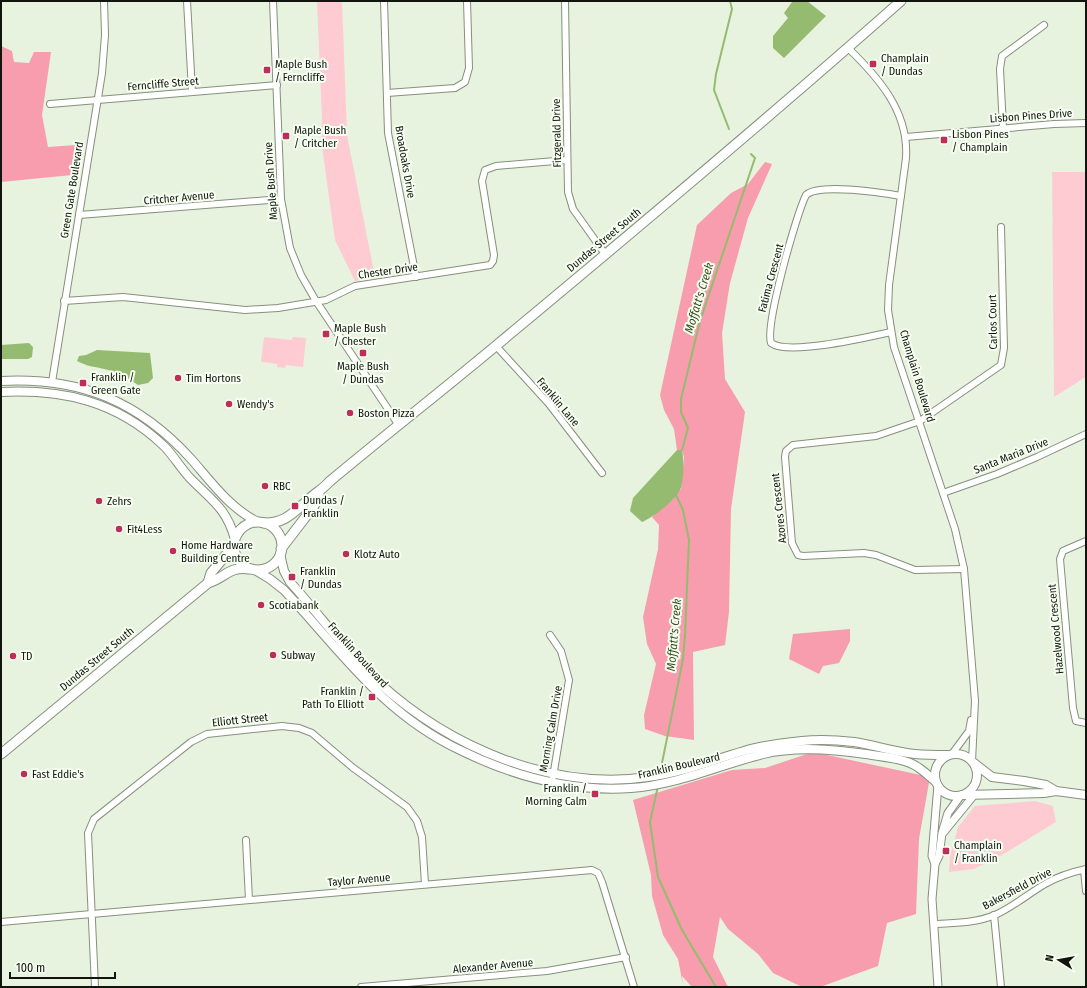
<svg xmlns="http://www.w3.org/2000/svg" width="1087" height="988" font-family="'Fira Sans Condensed',sans-serif">
<rect width="100%" height="100%" fill="#e7f3de"/>
<g fill="#fecbd2">
<polygon points="317,1 342,1 347,135 375,277 355,281 335,240 321,139 322,120"/>
<polygon points="1052,172 1086,172 1086,377 1054,397"/>
<polygon points="264,337 292,340 293,337 306,338 303,367 286,365 285,368 277,367 277,364 261,362"/>
<polygon points="1035,801 1053,806 1056,822 1002,855 974,869 949,872 950,856 958,827 975,806"/>
</g>
<g fill="#f89dad">
<polygon points="1,46 12,51 14,62 29,63 34,52 51,52 42,115 48,147 76,145 72,175 1,182"/>
<polygon points="765,162 772,164 748,218 730,283 722,333 725,379 745,412 731,509 729,612 725,645 693,652 694,740 665,736 645,729 644,715 656,664 647,644 643,617 658,549 659,525 652,517 681,489 684,457 682,450 677,450 674,429 664,410 660,395 697,225 731,193 748,184"/>
<polygon points="850,629 850,641 839,663 823,666 819,674 789,659 793,634"/>
<polygon points="813,752 930,777 919,839 916,914 887,923 878,966 820,987 802,987 773,973 758,954 728,929 720,917 713,957 728,987 692,987 682,976 683,985 678,959 663,935 652,896 651,875 633,800 732,770 765,768"/>
</g>
<g fill="#95bb70">
<polygon points="807,1 826,16 784,58 773,48 773,36 788,18 784,13 792,2"/>
<polygon points="29,343 33,347 32,357 28,359 1,359 1,345"/>
<path d="M97 350 150 353 153 378 148 383 138 385C129 378 115 371 104 369 92 366 89 367 77 361L79 356 86 355Z"/>
<path d="M677 450H682C684 458 684 482 680 490 674 501 654 517 642 522L630 511 633 498Z"/>
</g>
<g fill="none" stroke-linecap="round" stroke-linejoin="round">
<g stroke="#95bb70" stroke-width="2">
<polyline points="729,129 714,90 716,74 732,9 730,1"/>
<polyline points="682,450 688,428 681,412 681,399 700,321 755,158 751,154"/>
<polyline points="660,773 683,659 685,635 689,540 683,510 676,495"/>
<polyline points="658,786 650,822 658,877 682,930 716,987"/>
</g>
<g stroke="#86907d" stroke-width="8">
<g id="minor">
<polyline points="187,1 192,91"/>
<polyline points="273,1 281,199 290,248 301,275 316,301 398,424"/>
<polyline points="384,1 388,133 416,277"/>
<polyline points="565,1 568,192 573,209 605,254"/>
<path d="M848 48C879 78 909 112 906 158L889 285 888 310 894 347 955 529 964 569 975 701 972 761"/>
<polyline points="387,93 455,88 465,82 469,68 467,1"/>
<polyline points="50,104 277,85"/>
<polyline points="1003,128 1000,69 1002,56 1044,25"/>
<polyline points="906,137 1054,124 1086,123"/>
<polyline points="79,215 281,199"/>
<polyline points="64,301 123,297 245,310 278,308 326,300 355,286 490,265 493,261 494,255 482,181 485,170 496,166 567,160"/>
<path d="M891 332C868 337 788 356 771 343 765 325 796 215 806 195 819 183 883 193 901 196"/>
<polyline points="496,346 549,404 602,473"/>
<polyline points="52,382 102,73 105,35 104,1"/>
<polyline points="943,493 997,474 1037,457 1086,434"/>
<polyline points="1086,541 1063,551 1060,559 1073,708 1076,721 1086,723"/>
<polyline points="964,569 915,570 876,555 864,553 803,556 798,555 792,543 785,457 786,451 793,445 876,436 920,421 1001,365 1004,348 1001,227"/>
<polyline points="550,635 561,651 569,680 553,777"/>
<polyline points="952,754 969,731 971,720"/>
<polyline points="246,840 249,900"/>
<polyline points="1084,870 1086,891"/>
<polyline points="994,915 1001,987"/>
<polyline points="1,922 592,870 598,873 602,882 634,987"/>
<path d="M934 924C954 923 976 923 995 915 1013 907 1028 894 1045 884 1057 877 1072 872 1086 869"/>
<polyline points="95,987 88,833 94,819 191,742 207,734 282,726 299,728 312,733 352,767 407,807 417,821 422,837 425,884"/>
<polyline points="361,987 547,971 626,957"/>
</g>
</g>
<g stroke="#86907d" stroke-width="9">
<g id="tertiary">
<polyline points="943,833 974,795"/>
<polyline points="935,864 932,856 938,785"/>
<polyline points="938,987 932,899 935,864 939,856 942,833 948,813 961,795"/>
</g>
</g>
<g stroke="#86907d" stroke-width="10">
<g id="secondary">
<path d="M1 381C80 377 139 401 192 460 212 483 231 509 258 522"/>
<path d="M1 392C63 389 117 401 164 446 173 455 180 467 189 477 211 500 226 507 235 539"/>
<path d="M280 554 284 571 290 582C320 615 346 652 378 682 449 747 551 791 648 777 681 773 712 760 744 751 763 745 782 743 802 741 819 739 837 740 854 742 874 745 894 752 915 754 926 755 937 755 948 755"/>
<path d="M255 570 270 579 284 590C341 651 382 713 460 750 513 776 572 792 631 788 677 785 719 765 763 754 796 746 832 749 866 754 883 757 905 758 919 768 925 772 930 777 936 782"/>
<circle cx="956" cy="775" r="21"/>
<polyline points="974,763 992,777 1024,781 1046,785 1056,791 1086,795"/>
<polyline points="963,795 1044,793 1056,791"/>
</g>
</g>
<g stroke="#86907d" stroke-width="11">
<g id="primary">
<circle cx="258" cy="546" r="24"/>
<path d="M263 523C284 524 293 513 308 500 315 493 322 490 329 482 385 435 442 391 498 344 634 231 769 118 901 1"/>
<polyline points="281,549 314,506 319,493"/>
<polyline points="208,583 211,573 234,545"/>
<path d="M1 754 208 583C225 578 229 566 249 569"/>
</g>
</g>
<use href="#minor" stroke="#fff" stroke-width="6"/>
<use href="#tertiary" stroke="#fff" stroke-width="7"/>
<use href="#secondary" stroke="#fff" stroke-width="8"/>
<use href="#primary" stroke="#fff" stroke-width="9"/>
</g>
<g fill="#bd2e58" stroke="#f7fef2" stroke-width="1.5">
<rect x="869" y="60" width="8" height="8" rx="2"/>
<rect x="263" y="66" width="8" height="8" rx="2"/>
<rect x="282" y="132" width="8" height="8" rx="2"/>
<rect x="940" y="136" width="8" height="8" rx="2"/>
<rect x="322" y="330" width="8" height="8" rx="2"/>
<rect x="359" y="349" width="8" height="8" rx="2"/>
<circle cx="178" cy="378" r="4"/>
<rect x="79" y="379" width="8" height="8" rx="2"/>
<circle cx="229" cy="404" r="4"/>
<circle cx="350" cy="413" r="4"/>
<circle cx="265" cy="486" r="4"/>
<circle cx="99" cy="501" r="4"/>
<rect x="291" y="502" width="8" height="8" rx="2"/>
<circle cx="119" cy="529" r="4"/>
<circle cx="173" cy="551" r="4"/>
<circle cx="346" cy="554" r="4"/>
<rect x="288" y="573" width="8" height="8" rx="2"/>
<circle cx="261" cy="605" r="4"/>
<circle cx="273" cy="655" r="4"/>
<circle cx="13" cy="656" r="4"/>
<rect x="368" y="693" width="8" height="8" rx="2"/>
<circle cx="24" cy="774" r="4"/>
<rect x="591" y="790" width="8" height="8" rx="2"/>
<rect x="942" y="847" width="8" height="8" rx="2"/>
</g>
<g text-anchor="middle" dominant-baseline="central" stroke-width="4" stroke-linejoin="round" paint-order="stroke">
<g font-size="11" fill="#11150e" stroke="#f7fef2" text-anchor="start">
<text x="881" y="58">Champlain<tspan x="881" dy="13">/ Dundas</tspan></text>
<text x="275" y="64">Maple Bush<tspan x="275" dy="13">/ Ferncliffe</tspan></text>
<text x="294" y="130">Maple Bush<tspan x="294" dy="13">/ Critcher</tspan></text>
<text x="952" y="134">Lisbon Pines<tspan x="952" dy="13">/ Champlain</tspan></text>
<text x="334" y="328">Maple Bush<tspan x="334" dy="13">/ Chester</tspan></text>
<text x="363" y="366" text-anchor="middle">Maple Bush<tspan x="363" dy="13">/ Dundas</tspan></text>
<text x="91" y="377">Franklin /<tspan x="91" dy="13">Green Gate</tspan></text>
<text x="186" y="378">Tim Hortons</text>
<text x="237" y="404">Wendy's</text>
<text x="358" y="413">Boston Pizza</text>
<text x="273" y="486">RBC</text>
<text x="303" y="500">Dundas /<tspan x="303" dy="13">Franklin</tspan></text>
<text x="107" y="501">Zehrs</text>
<text x="127" y="529">Fit4Less</text>
<text x="181" y="545">Home Hardware<tspan x="181" dy="13">Building Centre</tspan></text>
<text x="354" y="554">Klotz Auto</text>
<text x="300" y="571">Franklin<tspan x="300" dy="13">/ Dundas</tspan></text>
<text x="269" y="605">Scotiabank</text>
<text x="281" y="655">Subway</text>
<text x="21" y="656">TD</text>
<text x="364" y="691" text-anchor="end">Franklin /<tspan x="364" dy="13">Path To Elliott</tspan></text>
<text x="32" y="774">Fast Eddie's</text>
<text x="587" y="788" text-anchor="end">Franklin /<tspan x="587" dy="13">Morning Calm</tspan></text>
<text x="954" y="845">Champlain<tspan x="954" dy="13">/ Franklin</tspan></text>
</g>
<g font-size="11" fill="#11150e" stroke="#f7fef2">
<text transform="translate(163 84) rotate(-5)">Ferncliffe Street</text>
<text transform="translate(1031 116) rotate(-4)">Lisbon Pines Drive</text>
<text transform="translate(557 133) rotate(-91)">Fitzgerald Drive</text>
<text transform="translate(405 162) rotate(80)">Broadoaks Drive</text>
<text transform="translate(271 181) rotate(-94)">Maple Bush Drive</text>
<text transform="translate(72 190) rotate(-81)">Green Gate Boulevard</text>
<text transform="translate(179 198) rotate(-5)">Critcher Avenue</text>
<text transform="translate(604 240) rotate(-40)">Dundas Street South</text>
<text transform="translate(388 271) rotate(-8)">Chester Drive</text>
<text transform="translate(771 278) rotate(-75)">Fatima Crescent</text>
<text transform="translate(993 322) rotate(-91)">Carlos Court</text>
<text transform="translate(917 376) rotate(73)">Champlain Boulevard</text>
<text transform="translate(558 402) rotate(50)">Franklin Lane</text>
<text transform="translate(1011 456) rotate(-22)">Santa Maria Drive</text>
<text transform="translate(779 508) rotate(-96)">Azores Crescent</text>
<text transform="translate(1056 629) rotate(-95)">Hazelwood Crescent</text>
<text transform="translate(358 655) rotate(48)">Franklin Boulevard</text>
<text transform="translate(97 659) rotate(-40)">Dundas Street South</text>
<text transform="translate(240 720) rotate(-6)">Elliott Street</text>
<text transform="translate(551 729) rotate(-80)">Morning Calm Drive</text>
<text transform="translate(679 766) rotate(-13)">Franklin Boulevard</text>
<text transform="translate(359 880) rotate(-5)">Taylor Avenue</text>
<text transform="translate(1017 889) rotate(-28)">Bakersfield Drive</text>
<text transform="translate(493 966) rotate(-5)">Alexander Avenue</text>
</g>
<g font-size="12" font-style="italic" fill="#364f1a" stroke="#f7fef2">
<text transform="translate(699 298) rotate(-73)">Moffatt's Creek</text>
<text transform="translate(674 635) rotate(-85)">Moffatt's Creek</text>
</g>
</g>
<rect width="1087" height="988" fill="none" stroke="#11150e" stroke-width="4"/>
<g transform="translate(1059 960) rotate(281)" stroke="#f7fef2" stroke-width="3" paint-order="stroke">
<path d="M0-3L7 15L0 10L-7 15Z" fill="#11150e"/>
<text y="-6" font-size="11" font-weight="bold" text-anchor="middle" fill="#11150e">N</text>
</g>
<path d="M10 972v6h105v-6" fill="none" stroke="#11150e" stroke-width="2"/>
<text x="16" y="972" font-size="12" fill="#11150e" stroke="#f7fef2" stroke-width="3" paint-order="stroke">100 m</text>
</svg>
